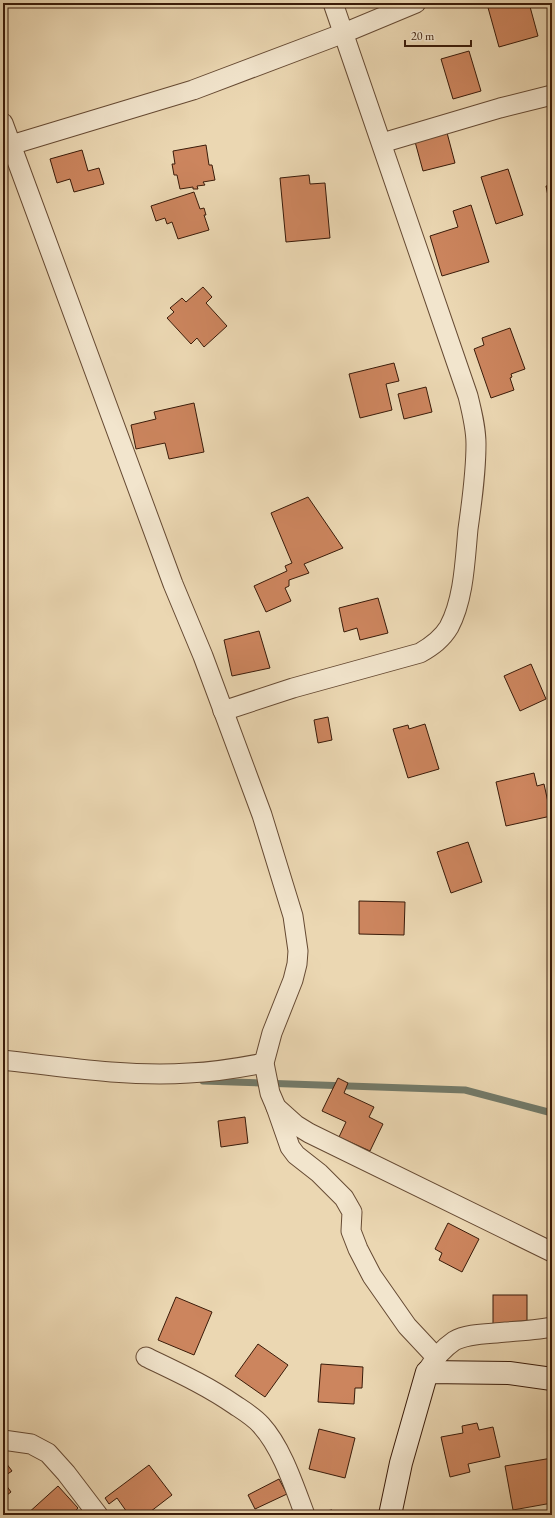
<svg xmlns="http://www.w3.org/2000/svg" width="555" height="1518" font-family="'EB Garamond',serif">
<rect width="100%" height="100%" fill="#ebd7b2"/>
<filter id="stains"><feTurbulence type="fractalNoise" baseFrequency=".005" numOctaves="4"/><feColorMatrix values="0 0 0 0 .2 0 0 0 0 .09 0 0 0 0 .02 0 0 0 .5 -.17"/></filter>
<radialGradient id="worn" r=".72"><stop offset=".6" stop-color="#630" stop-opacity="0"/><stop offset="1" stop-color="#630" stop-opacity=".3"/></radialGradient>
<g fill="none" stroke-linecap="round" stroke-linejoin="round">
<polyline stroke="#737a69" stroke-width="7" points="203,1081 465,1090 552,1113"/>
</g>
<g fill="#cc855e" stroke="#3a1b09">
<polygon points="529,3 538,36 499,47 487,4"/>
<polygon points="469,51 481,91 453,99 441,59"/>
<polygon points="446,129 455,163 423,171 414,138"/>
<polygon points="206,145 209,165 212,165 215,180 203,182 205,185 197,186 198,189 193,189 193,187 180,189 177,175 174,175 172,164 175,164 173,151"/>
<polygon points="82,150 88,171 99,168 104,184 74,192 70,179 57,183 50,159"/>
<polygon points="508,169 523,215 496,224 481,177"/>
<polygon points="309,175 310,184 325,183 330,238 286,242 280,178"/>
<polygon points="552,185 552,211 551,211 546,186"/>
<polygon points="194,192 200,209 204,208 206,215 204,215 209,230 178,239 172,222 167,224 165,218 156,221 151,206"/>
<polygon points="471,205 489,262 442,276 430,236 458,227 453,211"/>
<polygon points="203,287 212,297 206,303 227,326 204,347 197,338 191,344 167,318 174,312 170,308 182,298 186,302"/>
<polygon points="510,328 525,369 511,374 512,377 510,378 514,390 491,398 474,349 484,345 482,338"/>
<polygon points="394,363 399,381 386,384 392,410 360,418 349,374"/>
<polygon points="426,387 432,412 404,419 398,394"/>
<polygon points="194,403 204,452 169,459 165,443 136,449 131,425 156,419 154,412"/>
<polygon points="308,497 343,548 304,564 309,573 289,580 289,586 285,588 291,601 266,612 254,586 287,571 285,566 292,563 271,513"/>
<polygon points="378,598 388,633 360,640 357,628 344,632 339,608"/>
<polygon points="259,631 270,668 232,676 224,640"/>
<polygon points="531,664 546,699 520,711 504,676"/>
<polygon points="328,717 332,740 318,743 314,720"/>
<polygon points="425,724 439,769 408,778 393,729 408,725 409,729"/>
<polygon points="534,773 537,786 544,784 551,816 506,826 496,782"/>
<polygon points="468,842 482,882 451,893 437,852"/>
<polygon points="359,901 405,902 404,935 359,934"/>
<polygon points="338,1078 348,1083 344,1093 374,1107 369,1117 383,1124 370,1151 339,1137 346,1122 322,1111"/>
<polygon points="245,1117 248,1143 221,1147 218,1121"/>
<polygon points="448,1223 479,1239 462,1272 439,1260 442,1253 435,1249"/>
<rect x="493" y="1295" width="34" height="32"/>
<polygon points="176,1297 212,1312 194,1355 158,1340"/>
<polygon points="258,1344 288,1365 265,1397 235,1376"/>
<polygon points="321,1364 363,1367 362,1388 355,1388 354,1404 318,1402"/>
<polygon points="477,1423 479,1430 493,1427 500,1457 468,1464 470,1472 450,1477 441,1437 463,1433 462,1426"/>
<polygon points="319,1429 355,1438 345,1478 309,1469"/>
<polygon points="552,1458 552,1503 513,1510 505,1466"/>
<polygon points="3,1459 12,1471 3,1477"/>
<polygon points="149,1465 172,1495 146,1515 129,1515 117,1498 109,1504 105,1498"/>
<polygon points="279,1479 287,1494 255,1509 248,1495"/>
<polygon points="3,1481 11,1492 3,1498"/>
<polygon points="58,1486 78,1508 72,1515 26,1515"/>
<polygon points="332,1510 333,1515 315,1515 315,1513"/>
</g>
<g fill="none" stroke-linecap="round" stroke-linejoin="round">
<g stroke="#664a33" stroke-width="21">
<g id="street">
<polyline points="3,123 173,584 203,656 262,815 293,916 298,951 297,964 293,980 272,1033 264,1063 270,1093 276,1107 296,1125 309,1133 552,1252"/>
<polyline points="382,143 500,108 552,95"/>
<polyline points="11,145 193,90 344,33 416,3"/>
<path d="M223 711 293 688 420 653C432 646 442 639 449 627 464 599 465 560 468 529 472 501 476 473 476 444 476 428 472 412 468 396L333 3"/>
<path d="M3 1060C64 1067 127 1077 189 1073 214 1072 239 1068 264 1063"/>
<polyline points="276,1107 290,1147 296,1155 319,1173 344,1198 352,1212 351,1231 358,1249 372,1276 407,1326 436,1357"/>
<path d="M146 1357C177 1372 206 1385 235 1405 244 1411 254 1417 261 1425 282 1448 294 1486 305 1515"/>
<path d="M429 1368C435 1358 444 1348 454 1341 468 1333 490 1334 506 1332 521 1331 537 1330 552 1327"/>
<polyline points="3,1440 31,1444 48,1453 66,1473 98,1515"/>
</g>
</g>
<g stroke="#3a1b09" stroke-width="24">
<polyline id="secondary" points="390,1515 401,1463 427,1372 509,1373 552,1379"/>
</g>
<use href="#street" stroke="#f2e5cd" stroke-width="19"/>
<use href="#secondary" stroke="#f2e5cd" stroke-width="22"/>
</g>
<rect width="555" height="1518" fill="none" stroke="#ebd7b2" stroke-width="16"/>
<rect x="4" y="4" width="547" height="1510" fill="none" stroke="#3a1b09" stroke-width="2"/>
<rect x="8" y="8" width="539" height="1502" fill="none" stroke="#3a1b09"/>
<path d="M405 40v6h66v-6" fill="none" stroke="#3a1b09" stroke-width="2"/>
<text x="411" y="40" font-size="12" fill="#3a1b09" stroke="#f2e5cd" stroke-width="3" paint-order="stroke">20 m</text>
<rect width="100%" height="100%" filter="url(#stains)"/>
<rect width="100%" height="100%" fill="url(#worn)"/>
</svg>
